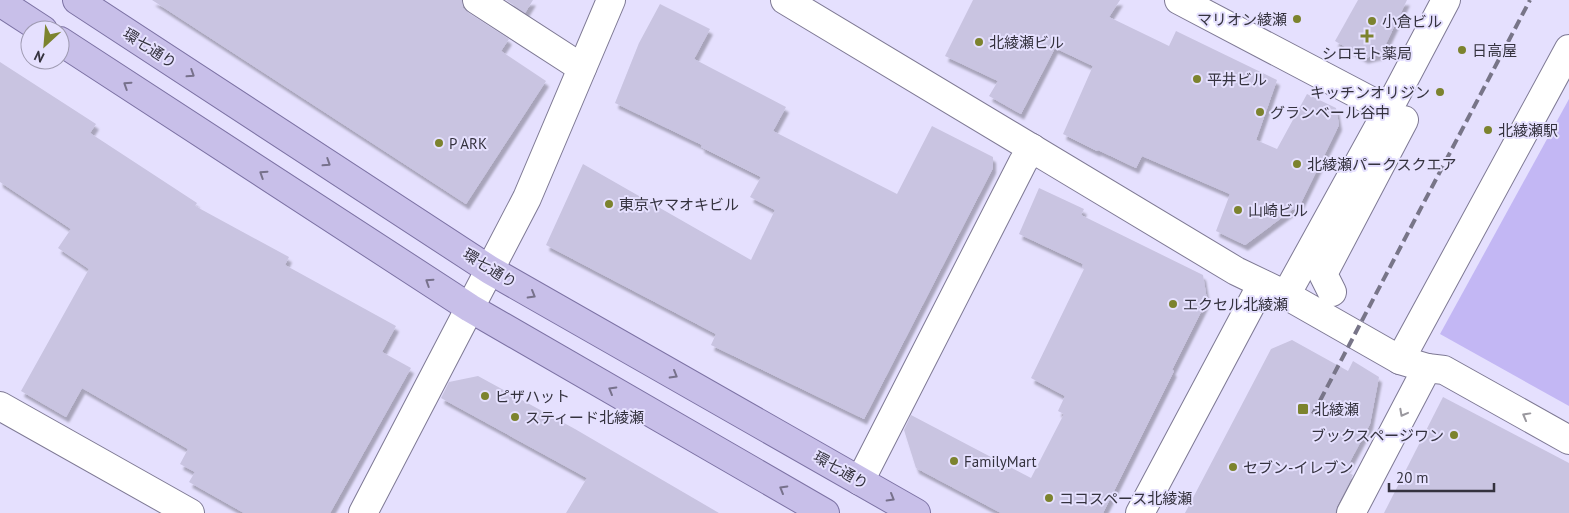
<svg xmlns="http://www.w3.org/2000/svg" width="1569" height="513" font-family="'PT Sans','Noto Sans JP',sans-serif">
<defs>
<filter id="shadow"><feDropShadow dx="3" dy="5.5" stdDeviation="1" flood-color="#0004"/></filter>
</defs>
<rect width="100%" height="100%" fill="#e5e0fe"/>
<polygon fill="#c3b7f4" points="1569,99 1569,406 1440,334"/>
<g fill="#c9c4e1" filter="url(#shadow)">
<polygon points="152,0 462,0 463,8 469,13 509,39 501,51 546,81 466,204"/>
<polygon points="506,0 533,0 525,13"/>
<polygon points="973,0 1120,0 1109,17 1169,46 1176,31 1277,80 1256,140 1277,149 1307,94 1336,108 1339,125 1299,207 1292,210 1245,245 1216,231 1230,194 1142,156 1136,168 1098,150 1097,151 1063,134 1093,66 1055,48 1021,114 989,96 998,81 945,56"/>
<polygon points="1358,0 1407,0 1381,54 1365,58 1335,41"/>
<polygon points="660,4 710,29 694,59 786,107 773,131 897,194 932,126 993,157 993,168 864,419 711,345 716,334 546,245 583,164 751,260 775,210 750,197 761,177 701,147 702,145 615,103 639,43"/>
<polygon points="0,62 96,124 90,133 197,203 195,206 289,257 285,265 396,326 382,352 411,368 330,513 244,513 189,482 195,472 180,464 188,449 82,388 66,417 21,391 89,269 58,248 71,229 0,182"/>
<polygon points="1039,188 1084,209 1081,215 1203,275 1207,300 1172,370 1174,371 1103,513 1001,513 916,468 904,430 911,415 1031,478 1064,414 1058,411 1065,396 1031,378 1084,269 1082,268 1083,264 1019,234"/>
<polygon points="1292,340 1348,371 1353,361 1379,377 1370,424 1345,471 1353,475 1337,506 1335,513 1185,513 1271,349"/>
<polygon points="478,376 575,429 719,513 566,513 587,478 441,398 449,382"/>
<polygon points="1443,397 1569,463 1569,513 1384,513"/>
</g>
<g fill="none" stroke-linecap="round" stroke-linejoin="round">
<g stroke="#7e7994" stroke-width="30">
<g id="street">
<polyline points="477,0 582,68"/>
<polyline points="785,0 1236,271 1286,295 1400,360 1427,368"/>
<polyline points="1179,0 1388,110"/>
<polyline points="1332,292 1323,274 1404,120"/>
<polyline points="1286,295 1388,110 1446,0"/>
<polyline points="1400,360 1569,49"/>
<polyline points="0,406 190,513"/>
<polyline points="860,481 1023,162 1032,148"/>
<polyline points="363,513 527,198 611,0"/>
<polyline points="1140,513 1262,284"/>
<polyline points="1351,513 1427,368 1444,370 1569,440"/>
</g>
</g>
<g stroke="#7c72a4" stroke-width="30">
<g id="primary">
<polyline points="77,0 490,270 916,513"/>
<polyline points="0,2 43,30"/>
<polyline points="60,41 470,308 825,513"/>
</g>
</g>
<use href="#street" stroke="#fff" stroke-width="28"/>
<use href="#primary" stroke="#c8bfe9" stroke-width="28"/>
<polyline stroke="#787588" stroke-width="4" stroke-dasharray="10 5" stroke-linecap="butt" points="1313,414 1530,0"/>
</g>
<defs><path id="oneway-chevron" d="M-2-3.5L2.5 0L-2 3.5" fill="none" stroke-width="1.6" stroke-linecap="round" stroke-linejoin="round" transform="scale(1.25)"/></defs>
<g stroke="#77718b">
<use href="#oneway-chevron" transform="translate(191 74) rotate(33)"/>
<use href="#oneway-chevron" transform="translate(127 85) rotate(-147)"/>
<use href="#oneway-chevron" transform="translate(327 163) rotate(33)"/>
<use href="#oneway-chevron" transform="translate(263 174) rotate(-147)"/>
<use href="#oneway-chevron" transform="translate(429 282) rotate(-147)"/>
<use href="#oneway-chevron" transform="translate(532 295) rotate(30)"/>
<use href="#oneway-chevron" transform="translate(674 375) rotate(30)"/>
<use href="#oneway-chevron" transform="translate(612 390) rotate(-150)"/>
<use href="#oneway-chevron" transform="translate(783 489) rotate(-150)"/>
<use href="#oneway-chevron" transform="translate(891 498) rotate(30)"/>
</g>
<g stroke="#9a989e">
<use href="#oneway-chevron" transform="translate(1403 413) rotate(118)"/>
<use href="#oneway-chevron" transform="translate(1526 416) rotate(-151)"/>
</g>
<g fill="#7c832e" stroke="#e5e0fe" stroke-width="2">
<circle cx="1297" cy="19" r="5"/>
<circle cx="1372" cy="21" r="5"/>
<path d="M1364.5 28.5h5v5h5v5h-5v5h-5v-5h-5v-5h5z"/>
<circle cx="979" cy="42" r="5"/>
<circle cx="1462" cy="50" r="5"/>
<circle cx="1197" cy="79" r="5"/>
<circle cx="1440" cy="92" r="5"/>
<circle cx="1260" cy="112" r="5"/>
<circle cx="1488" cy="130" r="5"/>
<circle cx="439" cy="143" r="5"/>
<circle cx="1297" cy="164" r="5"/>
<circle cx="609" cy="204" r="5"/>
<circle cx="1238" cy="210" r="5"/>
<circle cx="1173" cy="304" r="5"/>
<circle cx="485" cy="396" r="5"/>
<rect x="1297" y="403" width="12" height="12" rx="2.5"/>
<circle cx="515" cy="417" r="5"/>
<circle cx="1454" cy="435" r="5"/>
<circle cx="954" cy="461" r="5"/>
<circle cx="1233" cy="467" r="5"/>
<circle cx="1049" cy="498" r="5"/>
</g>
<g text-anchor="middle" dominant-baseline="central" stroke-width="4" stroke-linejoin="round" paint-order="stroke">
<g font-size="15" fill="#34323e" stroke="#e5e0fe" text-anchor="start">
<text x="1287" y="19" text-anchor="end">マリオン綾瀬</text>
<text x="1382" y="21">小倉ビル</text>
<text x="989" y="42">北綾瀬ビル</text>
<text x="1472" y="50">日高屋</text>
<text x="1367" y="53" text-anchor="middle">シロモト薬局</text>
<text x="1207" y="79">平井ビル</text>
<text x="1430" y="92" text-anchor="end">キッチンオリジン</text>
<text x="1270" y="112">グランベール谷中</text>
<text x="1498" y="130">北綾瀬駅</text>
<text x="449" y="143">P ARK</text>
<text x="1307" y="164">北綾瀬パークスクエア</text>
<text x="619" y="204">東京ヤマオキビル</text>
<text x="1248" y="210">山崎ビル</text>
<text x="1183" y="304">エクセル北綾瀬</text>
<text x="495" y="396">ピザハット</text>
<text x="1314" y="409">北綾瀬</text>
<text x="525" y="417">スティード北綾瀬</text>
<text x="1444" y="435" text-anchor="end">ブックスページワン</text>
<text x="964" y="461">FamilyMart</text>
<text x="1243" y="467">セブン-イレブン</text>
<text x="1059" y="498">ココスペース北綾瀬</text>
</g>
<g font-size="15" fill="#34323e" stroke="#e5e0fe">
<text transform="translate(150 48) rotate(33)">環七通り</text>
<text transform="translate(490 268) rotate(32)">環七通り</text>
<text transform="translate(841 470) rotate(30)">環七通り</text>
</g>
</g>
<g transform="translate(45 45) rotate(206)"><circle r="24" fill="#e5e0fe" stroke="#9e9ab1"/>
<path d="M0-4L9 19L0 12L-9 19Z" fill="#7c832e"/>
<text y="-8" font-size="14" font-weight="bold" text-anchor="middle" fill="#34323e">N</text>
</g>
<path d="M1389 483v8h105v-8" fill="none" stroke="#34323e" stroke-width="2.5"/>
<text x="1396" y="483" font-size="15" fill="#34323e" stroke="#e5e0fe" stroke-width="4" paint-order="stroke">20 m</text>
</svg>
